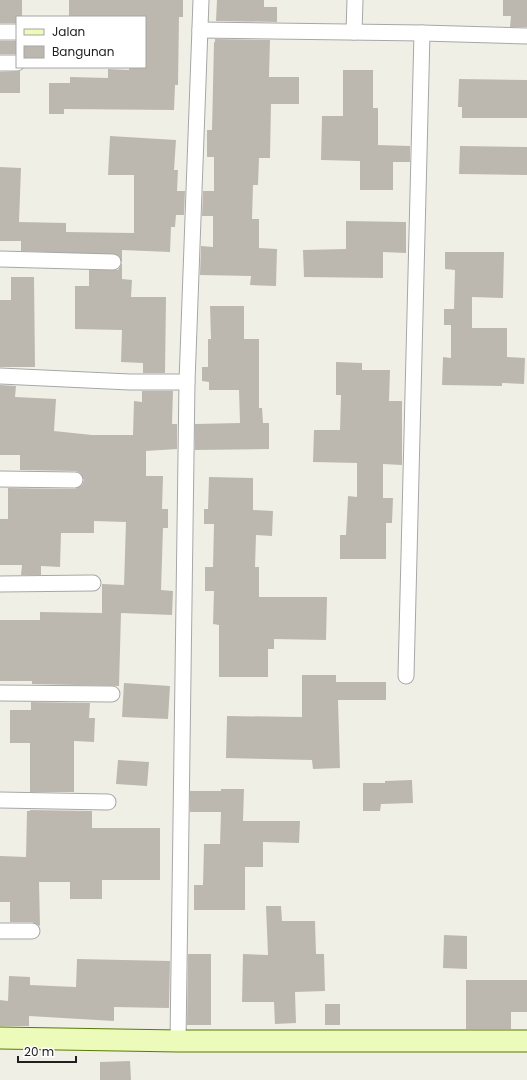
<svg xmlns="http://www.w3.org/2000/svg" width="527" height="1080" font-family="Poppins,sans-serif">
<rect width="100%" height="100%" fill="#f0efe6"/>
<g fill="#bdb8af">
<polygon points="0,0 22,0 22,17 17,17 17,23 0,23"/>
<polygon points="69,0 183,0 183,17 179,17 178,85 175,85 174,110 64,109 64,114 49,114 49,83 70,83 70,77 108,78 108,69 129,70 129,67 145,67 145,17 69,17"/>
<polygon points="217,0 264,0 264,7 277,7 277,22 216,21"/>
<polygon points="503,0 527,0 527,27 510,27 511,16 503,16"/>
<polygon points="215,39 270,40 269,77 299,77 299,104 271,104 270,158 259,158 258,185 253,185 252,219 259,219 259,248 277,249 276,286 250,285 251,276 200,275 201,246 213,247 213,216 202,216 203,191 214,191 214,157 207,157 207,130 212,130 214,42 215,42"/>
<rect x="0" y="41" width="17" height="13"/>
<polygon points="343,70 373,70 373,108 378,108 378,145 410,146 410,162 393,162 393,190 360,190 360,161 321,160 322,116 343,116"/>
<polygon points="20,71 20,93 0,93 0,72"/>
<polygon points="459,79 527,80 527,118 462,118 462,107 458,107"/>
<polygon points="110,136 176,140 174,170 178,170 177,191 185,191 184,215 176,215 175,227 171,227 170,252 122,250 122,279 132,280 131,297 166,297 165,373 143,373 143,363 121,362 122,330 75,329 75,286 89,286 89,270 118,270 122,263 118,255 21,251 21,241 0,241 0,167 21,168 19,222 66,223 66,232 134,233 134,175 108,175"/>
<polygon points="460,146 527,147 527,175 459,174"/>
<polygon points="346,221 406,222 406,253 383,252 383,278 304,277 303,250 346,249"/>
<polygon points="445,252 504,252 503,298 472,297 472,328 507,328 507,357 525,358 524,384 502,383 502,386 442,385 443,357 451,358 451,325 444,325 444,309 454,309 455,270 445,269"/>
<polygon points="11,277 34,277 35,367 0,367 0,300 11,300"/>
<polygon points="210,306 244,306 244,339 259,339 259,408 262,408 263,423 269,423 269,449 195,450 195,424 240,423 239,390 209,390 209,382 202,381 202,367 208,367 208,339 211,339"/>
<polygon points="336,362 362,363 362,370 390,370 389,401 402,401 402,465 383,464 383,498 393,498 392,523 386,523 386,559 340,559 340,535 346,535 348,496 357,497 357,463 313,462 314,430 340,430 341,395 336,395"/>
<polygon points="0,385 16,386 15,397 56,399 54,431 92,435 133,435 134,401 142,402 142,391 173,391 172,424 177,424 177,449 146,451 146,476 163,476 162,509 168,509 168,528 163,528 161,590 173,591 172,615 121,613 119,686 32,684 32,681 0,681 0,620 40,620 40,612 102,613 102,584 124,585 126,522 94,521 94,533 61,533 60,567 41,566 41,575 21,575 22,565 0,565 0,519 8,519 8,488 75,489 82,485 84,480 80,473 75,471 20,470 20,455 0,455"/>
<polygon points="209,477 253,478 253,510 273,511 272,536 256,535 255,567 259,567 259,597 327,597 326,640 274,639 274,649 268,649 268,677 219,677 219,625 213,624 214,591 205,591 205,567 213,567 214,524 204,524 204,509 208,509"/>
<polygon points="302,675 336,675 336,682 386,682 386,700 338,700 340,768 313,769 312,760 226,758 227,716 302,717"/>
<polygon points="124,683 170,686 168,719 122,717"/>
<polygon points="31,702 90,703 89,718 95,718 94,742 74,741 74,792 30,792 30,743 10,743 10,710 31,710"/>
<polygon points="118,760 149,762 147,786 116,784"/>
<polygon points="412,780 413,803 381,804 380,811 363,811 363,783 385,783 385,781"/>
<polygon points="221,789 244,789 243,821 300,821 299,843 263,842 263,867 245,867 245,910 194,910 194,885 203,885 204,844 220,844 221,812 190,812 190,791 221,791"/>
<polygon points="30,810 92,811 92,828 160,828 160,880 102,880 102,899 70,899 70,882 39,882 40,926 32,922 10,922 10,902 0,902 0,856 26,857 27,811 30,811"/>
<polygon points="266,906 281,906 282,921 315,921 316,954 324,954 325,991 295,992 296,1023 275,1024 274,1002 242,1002 243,954 268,955"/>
<polygon points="444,935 467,936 467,969 443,968"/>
<polygon points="188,954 211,954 211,1025 187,1025"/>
<polygon points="77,959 170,961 169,1008 114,1007 114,1021 29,1016 29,1026 0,1026 0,1000 8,1001 9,976 30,977 30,985 76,987"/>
<polygon points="466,980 527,980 527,1012 511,1012 511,1029 466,1029"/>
<rect x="325" y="1004" width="15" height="21"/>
<polygon points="130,1061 131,1080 100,1080 100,1062"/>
</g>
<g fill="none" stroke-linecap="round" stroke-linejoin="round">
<g stroke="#a7a7a7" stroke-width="17">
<g id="street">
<polyline points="200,30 422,33 527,36"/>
<polyline points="0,32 17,32"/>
<polyline points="354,32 355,0"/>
<polyline points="0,63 17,63"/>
<polyline points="0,259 113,262"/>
<polyline points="0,376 130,382 187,382"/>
<polyline points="0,479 75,480"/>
<polyline points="0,584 93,583"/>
<polyline points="406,676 422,33"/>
<polyline points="0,693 112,694"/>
<polyline points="0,800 108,802"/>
<polyline points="0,931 32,931"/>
<polyline points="178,1041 187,382 201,0"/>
</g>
</g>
<g stroke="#587a04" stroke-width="23">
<polyline id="secondary" points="0,1038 178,1041 527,1041"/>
</g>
<use href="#street" stroke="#fff" stroke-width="15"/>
<use href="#secondary" stroke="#ecfaba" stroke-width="21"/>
</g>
<rect x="16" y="16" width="130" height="52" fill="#ffffff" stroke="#a6a6a6"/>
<rect x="24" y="29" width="20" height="6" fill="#ecfaba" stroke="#a6a6a6"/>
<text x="52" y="36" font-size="12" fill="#202020">Jalan</text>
<rect x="24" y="46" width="20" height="12" fill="#bdb8af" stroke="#a6a6a6"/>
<text x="52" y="56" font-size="12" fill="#202020">Bangunan</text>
<path d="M18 1056v6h58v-6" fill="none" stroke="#202020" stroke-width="2"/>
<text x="24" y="1056" font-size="12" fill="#202020" stroke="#ffffff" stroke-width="3" paint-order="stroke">20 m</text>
</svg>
